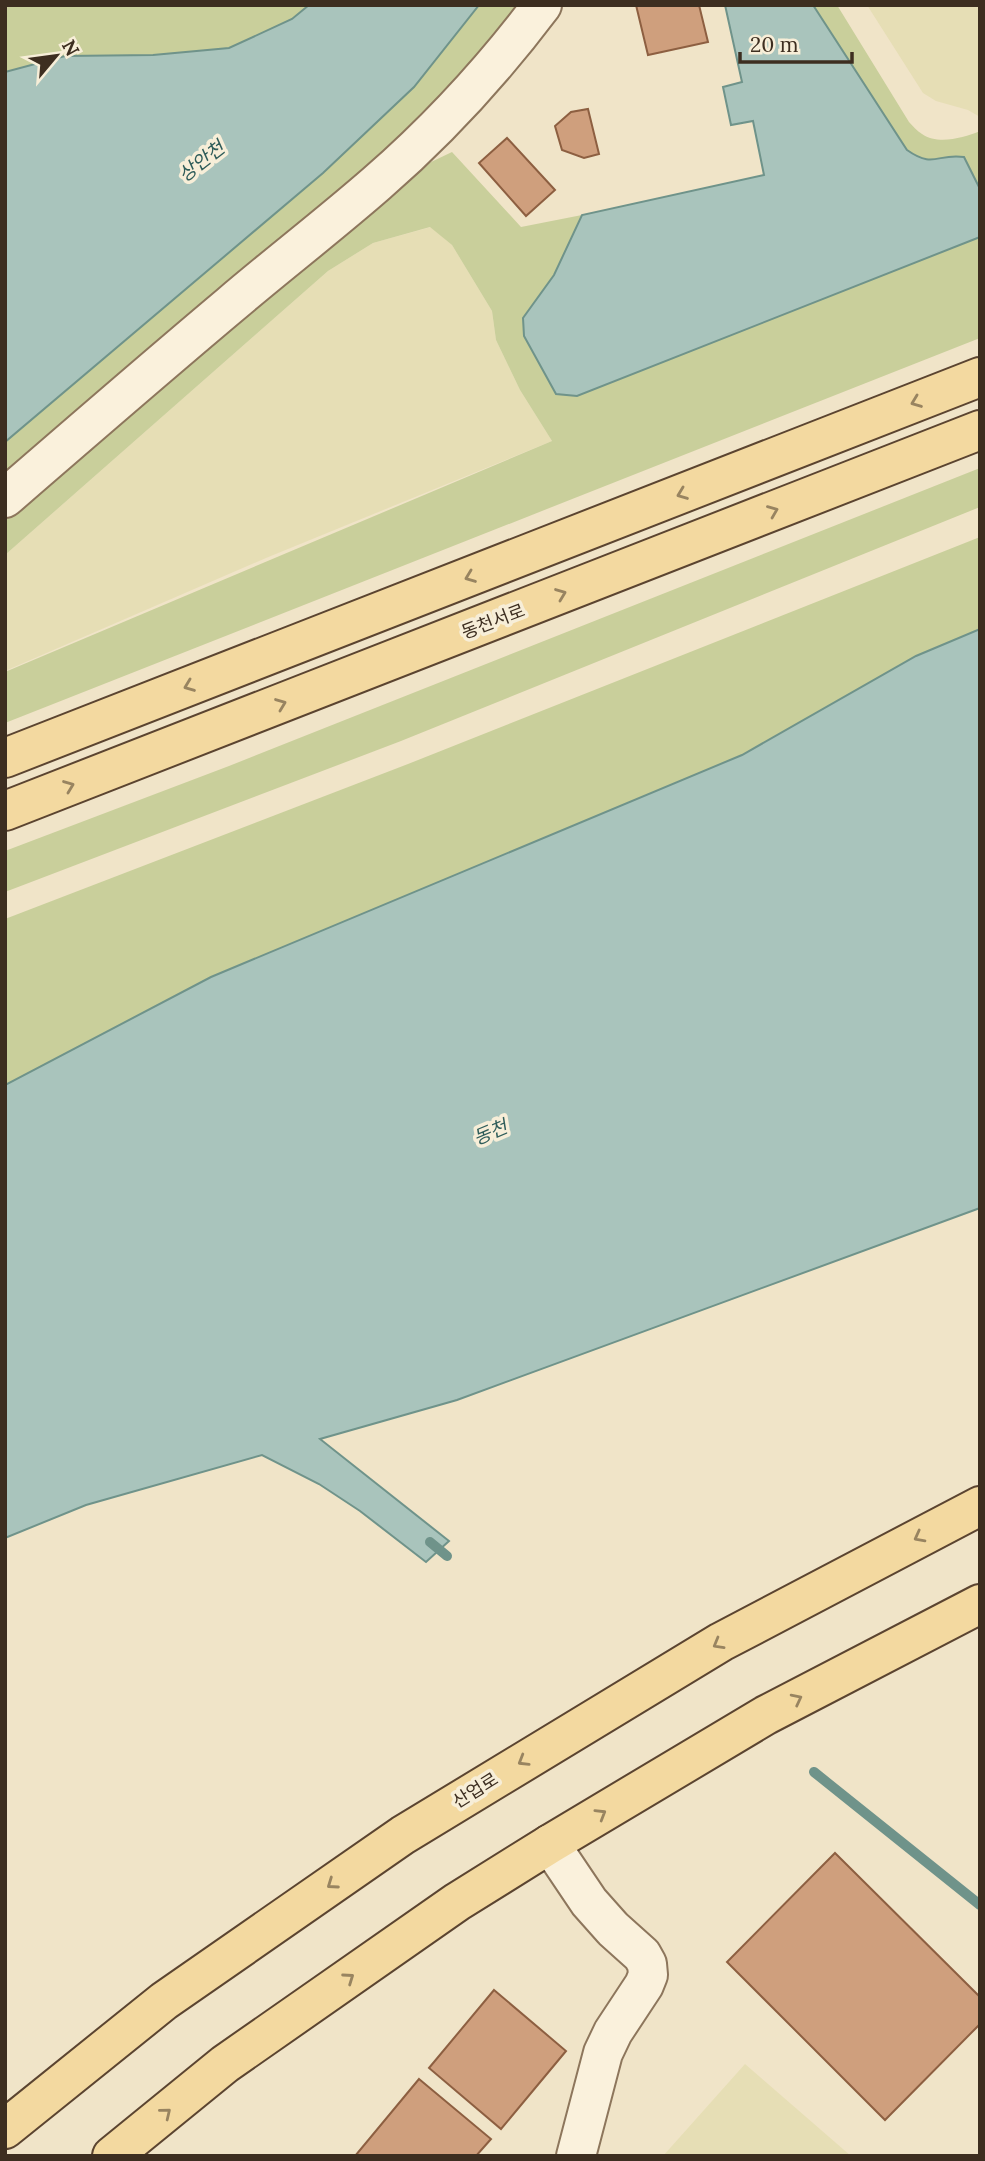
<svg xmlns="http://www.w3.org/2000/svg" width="985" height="2161" font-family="Lora,'Noto Sans KR',serif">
<rect width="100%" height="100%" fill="#f0e4c8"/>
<g fill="#e6deb5">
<polygon points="867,5 980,5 980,117 968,110 936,101 923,93"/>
<polygon points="431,227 452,245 492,311 496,340 520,390 552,441 266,558 5,671 5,555 328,271 373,243"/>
<polygon points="745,2064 851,2156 663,2156"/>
</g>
<g fill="#c9cf9b">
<polygon points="5,5 309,5 292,19 229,48 153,55 65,56 5,72"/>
<polygon points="479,5 521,5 402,144 5,488 5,442 414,87"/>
<path d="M813 5H837L909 122C913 126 917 131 922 134 938 145 963 138 980 131V189L964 157C937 153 934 169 907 150Z"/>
<polygon points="452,152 521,227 582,215 554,275 523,318 556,394 577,396 980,237 980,338 5,723 5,672 552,441 520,390 496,340 492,311 452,245 430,227 373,243 328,271 5,555 5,512 408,173"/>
<polygon points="980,468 980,507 401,741 5,892 5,851 229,766"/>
<polygon points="980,537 980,629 916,656 742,755 211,977 5,1085 5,919 408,764"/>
</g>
<g fill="#a9c4bc" stroke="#6f938a" stroke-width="2">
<polygon points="309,5 479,5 414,87 323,173 5,442 5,72 65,56 153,55 229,48 292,19"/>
<path d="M725 5H813L907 150C934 169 937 153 964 157L980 189V237L577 396 556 394 524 336 523 318 554 275 582 215 764 175 753 121 731 125 723 87 742 82Z"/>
<polygon points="980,629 980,1208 457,1400 320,1439 449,1541 426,1562 360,1511 319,1484 262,1455 86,1505 5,1538 5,1085 211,977 742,755 916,656"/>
</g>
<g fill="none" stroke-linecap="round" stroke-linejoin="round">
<g stroke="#6f938a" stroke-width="10">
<polyline points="430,1542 447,1556"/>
<polyline points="814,1772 980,1905"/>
</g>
</g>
<g fill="#cf9f7d" stroke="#8d5f41" stroke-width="2">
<polygon points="636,5 699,5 708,42 648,55"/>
<polygon points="588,109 599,154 584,158 562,150 555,126 571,112"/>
<polygon points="507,138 555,190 526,216 479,163"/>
<polygon points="835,1853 980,1997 980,2024 885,2120 727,1962"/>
<polygon points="494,1990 566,2051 501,2129 429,2068"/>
<polygon points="419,2079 491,2139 476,2156 355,2156"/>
</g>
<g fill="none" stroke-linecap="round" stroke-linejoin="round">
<g stroke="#8d765c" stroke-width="42">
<g id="minor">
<path d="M5 498C80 433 155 368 230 305 278 264 329 225 377 183 438 130 493 70 542 5"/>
<polyline points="550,1844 589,1902 613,1929 642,1955 647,1964 648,1975 644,1985 613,2032 603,2053 576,2156"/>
</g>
</g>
<g stroke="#5b4430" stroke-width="42">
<g id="major">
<polyline points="5,758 980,377"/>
<polyline points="5,811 980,430"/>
<polyline points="5,2129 164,2001 403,1835 721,1642 980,1506"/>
<polyline points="112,2156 225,2064 457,1902 550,1844 766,1715 980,1604"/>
</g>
</g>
<use href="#minor" stroke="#faf1dc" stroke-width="38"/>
<use href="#major" stroke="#f3d9a0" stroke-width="38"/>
</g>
<defs><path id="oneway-chevron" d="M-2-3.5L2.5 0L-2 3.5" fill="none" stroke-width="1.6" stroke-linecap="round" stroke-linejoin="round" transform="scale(1.75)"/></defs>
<g stroke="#988460">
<use href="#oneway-chevron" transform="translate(916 402) rotate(159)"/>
<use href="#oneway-chevron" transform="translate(682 494) rotate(159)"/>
<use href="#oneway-chevron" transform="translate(773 511) rotate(-22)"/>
<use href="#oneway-chevron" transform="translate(470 577) rotate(159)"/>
<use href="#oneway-chevron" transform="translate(561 594) rotate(-21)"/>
<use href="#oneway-chevron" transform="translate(189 686) rotate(159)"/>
<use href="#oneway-chevron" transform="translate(281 704) rotate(-21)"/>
<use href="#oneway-chevron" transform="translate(69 786) rotate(-21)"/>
<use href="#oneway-chevron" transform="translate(919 1537) rotate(152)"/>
<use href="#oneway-chevron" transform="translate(718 1644) rotate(150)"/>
<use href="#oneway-chevron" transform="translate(797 1699) rotate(-27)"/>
<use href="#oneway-chevron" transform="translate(523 1761) rotate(149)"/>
<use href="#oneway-chevron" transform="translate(601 1814) rotate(-31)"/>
<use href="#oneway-chevron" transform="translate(332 1884) rotate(145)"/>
<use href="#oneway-chevron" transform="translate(349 1978) rotate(-35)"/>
<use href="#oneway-chevron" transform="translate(166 2113) rotate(-39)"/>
</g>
<g text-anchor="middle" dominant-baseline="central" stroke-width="7" stroke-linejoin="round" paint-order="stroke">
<g font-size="18" fill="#3d2e20" stroke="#f7eed8">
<text transform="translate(493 621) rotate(-21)">동천서로</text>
<text transform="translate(475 1790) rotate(-32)">산업로</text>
</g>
<g font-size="19" font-style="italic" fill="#2f5d5a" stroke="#f7eed8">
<text transform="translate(201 161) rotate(-38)">상안천</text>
<text transform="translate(490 1132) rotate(-23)">동천</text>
</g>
</g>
<rect width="985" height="2161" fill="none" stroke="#3d2e20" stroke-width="14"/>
<g transform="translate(56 56) rotate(61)" stroke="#f7eed8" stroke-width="5" paint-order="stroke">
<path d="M0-5L12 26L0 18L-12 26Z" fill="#3d2e20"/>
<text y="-10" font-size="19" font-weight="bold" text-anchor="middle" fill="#3d2e20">N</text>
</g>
<path d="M740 52v10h112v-10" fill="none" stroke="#3d2e20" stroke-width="3.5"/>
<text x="750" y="52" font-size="21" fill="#3d2e20" stroke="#f7eed8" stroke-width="5" paint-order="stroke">20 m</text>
</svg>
